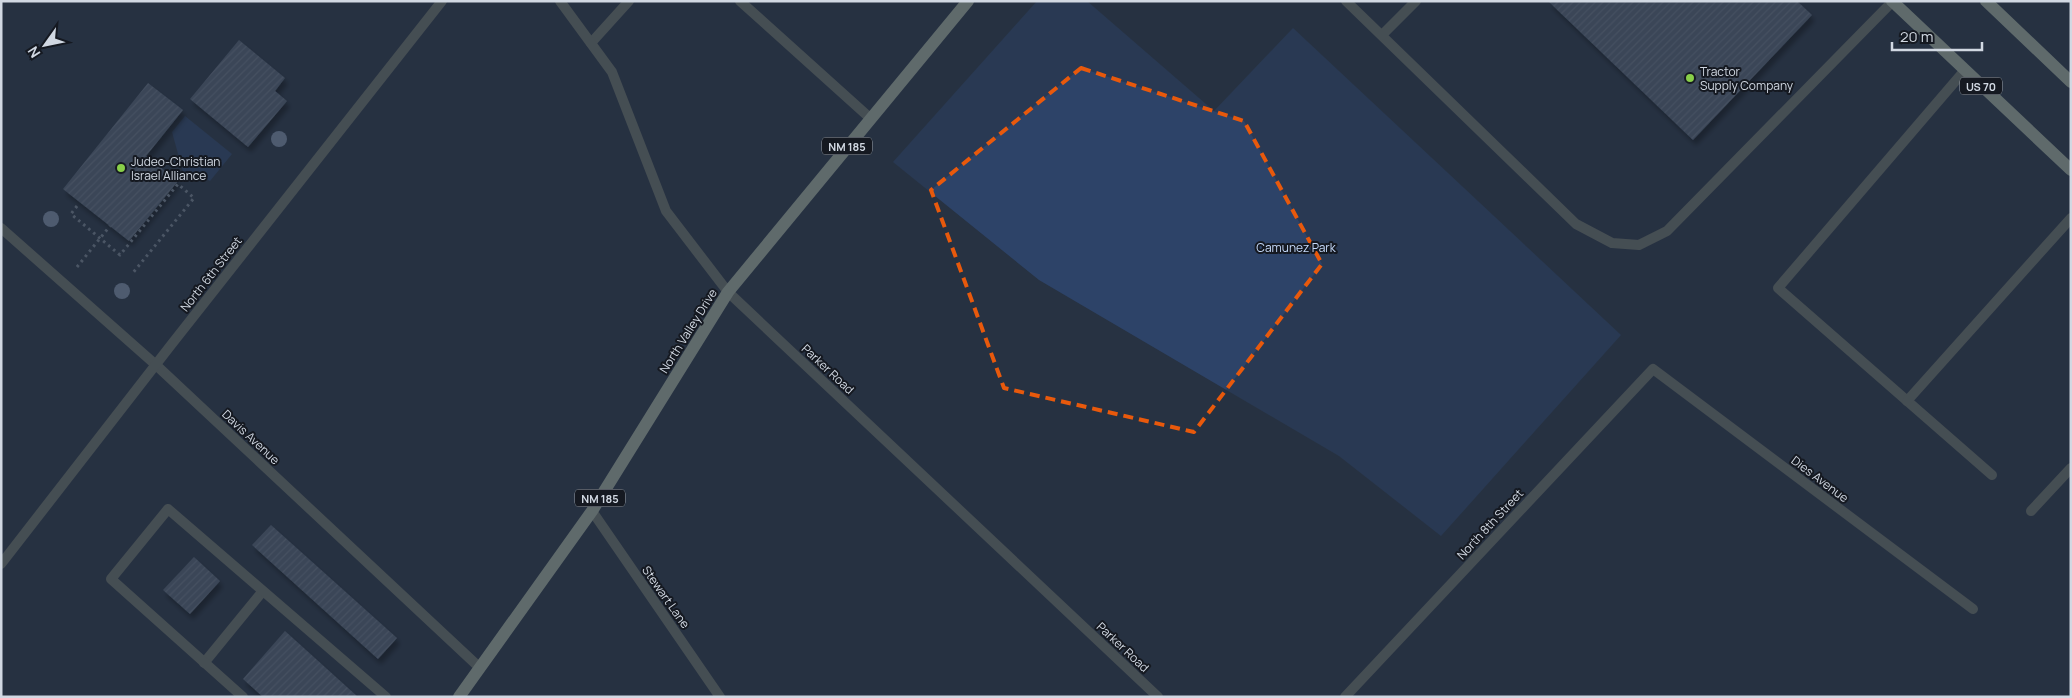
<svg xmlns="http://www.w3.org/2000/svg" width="2072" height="698" font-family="Manrope,sans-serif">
<defs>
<pattern id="building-hatch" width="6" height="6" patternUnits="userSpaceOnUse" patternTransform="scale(1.25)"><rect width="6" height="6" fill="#546072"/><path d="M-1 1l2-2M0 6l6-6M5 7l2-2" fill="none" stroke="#6c7686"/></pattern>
<filter id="shadow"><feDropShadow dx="3" dy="5.5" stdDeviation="2.5" flood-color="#0009"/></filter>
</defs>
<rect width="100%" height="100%" fill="#273242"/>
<g fill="#2d4368">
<polygon points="1037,1 1087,1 1214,111 1293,28 1621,335 1441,536 1339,456 1039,280 893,162"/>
<polygon points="185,116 232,154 210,181 198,175 185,179 172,132"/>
</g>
<g fill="url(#building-hatch)" filter="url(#shadow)">
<polygon points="1548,1 1797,1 1812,15 1693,140"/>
<polygon points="239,40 285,78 275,91 287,101 248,147 190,99"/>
<polygon points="148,83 183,110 146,156 178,181 129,241 63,189"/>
<polygon points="271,525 397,638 378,659 252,545"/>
<polygon points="194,557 220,581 190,614 163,590"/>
<polygon points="285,631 358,697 263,697 243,679"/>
</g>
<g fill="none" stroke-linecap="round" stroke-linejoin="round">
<g stroke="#798390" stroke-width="3" stroke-dasharray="2.5 4" stroke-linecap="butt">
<polyline points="77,206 71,214 120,255 178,184 194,198 132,274"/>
<polyline points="77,267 110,226"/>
</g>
<g stroke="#6c7168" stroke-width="10">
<polyline points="740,1 870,118"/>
<polyline points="1346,1 1576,224 1612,243 1639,245 1667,231 1893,1"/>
<polyline points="1382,35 1416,1"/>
<polyline points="591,43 629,1"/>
<polyline points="204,663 262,592"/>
<polyline points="243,697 111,579 168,509 386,697"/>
</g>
<g stroke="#6c7168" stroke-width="10">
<polyline points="560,1 612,72 666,211 728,292 1158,697"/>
<polyline points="1965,70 1778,288 1992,475"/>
<polyline points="1,228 156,365 480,668"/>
<polyline points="1907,401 2071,218"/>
<polyline points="592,511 720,697"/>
<polyline points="2031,511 2071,468"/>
<polyline points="1,564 171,345 442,1"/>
<polyline points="1345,697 1653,369 1973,609"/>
</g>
<g stroke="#a5b09e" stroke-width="12">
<polyline points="1892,1 2071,170"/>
<polyline points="1986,1 2071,82"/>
<polyline points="459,697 592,511 728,292 968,1"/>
</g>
</g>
<g fill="#7e8ea7">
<circle cx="279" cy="139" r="8"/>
<circle cx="51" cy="219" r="8"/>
<circle cx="122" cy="291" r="8"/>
</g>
<path d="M0 0H2072V698H0ZM1081 68 1244 121 1322 264 1194 432 1004 388 931 190Z" fill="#273242" fill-opacity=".55" fill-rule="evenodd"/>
<path fill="none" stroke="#e8590c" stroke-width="4" stroke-dasharray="10 6" stroke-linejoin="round" d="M1081 68 1244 121 1322 264 1194 432 1004 388 931 190Z"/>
<g fill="#88cf49" stroke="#151921" stroke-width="2">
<circle cx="1690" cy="78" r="5"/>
<circle cx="121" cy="168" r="5"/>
</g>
<g text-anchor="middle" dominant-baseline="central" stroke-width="4" stroke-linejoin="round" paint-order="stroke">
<g fill="#151921" stroke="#999fa8" stroke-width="1">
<rect x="1960" y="77.5" width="42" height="17" rx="4"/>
<rect x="822" y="137.5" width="50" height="17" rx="4"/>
<rect x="575" y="489.5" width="50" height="17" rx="4"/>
</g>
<g font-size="11" font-weight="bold" fill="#d1d8e2">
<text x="1981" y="86">US 70</text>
<text x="847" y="146">NM 185</text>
<text x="600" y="498">NM 185</text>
</g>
<g font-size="12" fill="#d1d8e2" stroke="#151921" text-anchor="start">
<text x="1700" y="71">Tractor<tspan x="1700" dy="14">Supply Company</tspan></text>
<text x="131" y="161">Judeo-Christian<tspan x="131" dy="14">Israel Alliance</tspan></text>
</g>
<g font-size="12" fill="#c5d9f9" stroke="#151921">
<text x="1296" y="247">Camunez Park</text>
</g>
<g font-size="12" fill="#d1d8e2" stroke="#151921">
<text transform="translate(211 274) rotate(-52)">North 6th Street</text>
<text transform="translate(688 331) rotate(-58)">North Valley Drive</text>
<text transform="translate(828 369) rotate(43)">Parker Road</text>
<text transform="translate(251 437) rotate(43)">Davis Avenue</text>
<text transform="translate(1820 479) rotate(37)">Dies Avenue</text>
<text transform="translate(1490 524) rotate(-47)">North 8th Street</text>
<text transform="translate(666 597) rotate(55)">Stewart Lane</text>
<text transform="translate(1123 647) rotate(43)">Parker Road</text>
</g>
</g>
<rect width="2072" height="698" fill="none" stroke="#d1d8e2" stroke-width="5"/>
<g transform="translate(45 45) rotate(237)" stroke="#151921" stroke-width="4" paint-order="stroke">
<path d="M0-4L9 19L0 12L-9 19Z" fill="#d1d8e2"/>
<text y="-8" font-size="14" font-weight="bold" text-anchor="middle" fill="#d1d8e2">N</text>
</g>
<path d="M1892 42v8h90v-8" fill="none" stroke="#d1d8e2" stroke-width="2.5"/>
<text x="1900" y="42" font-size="15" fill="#d1d8e2" stroke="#151921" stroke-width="4" paint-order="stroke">20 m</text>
</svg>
